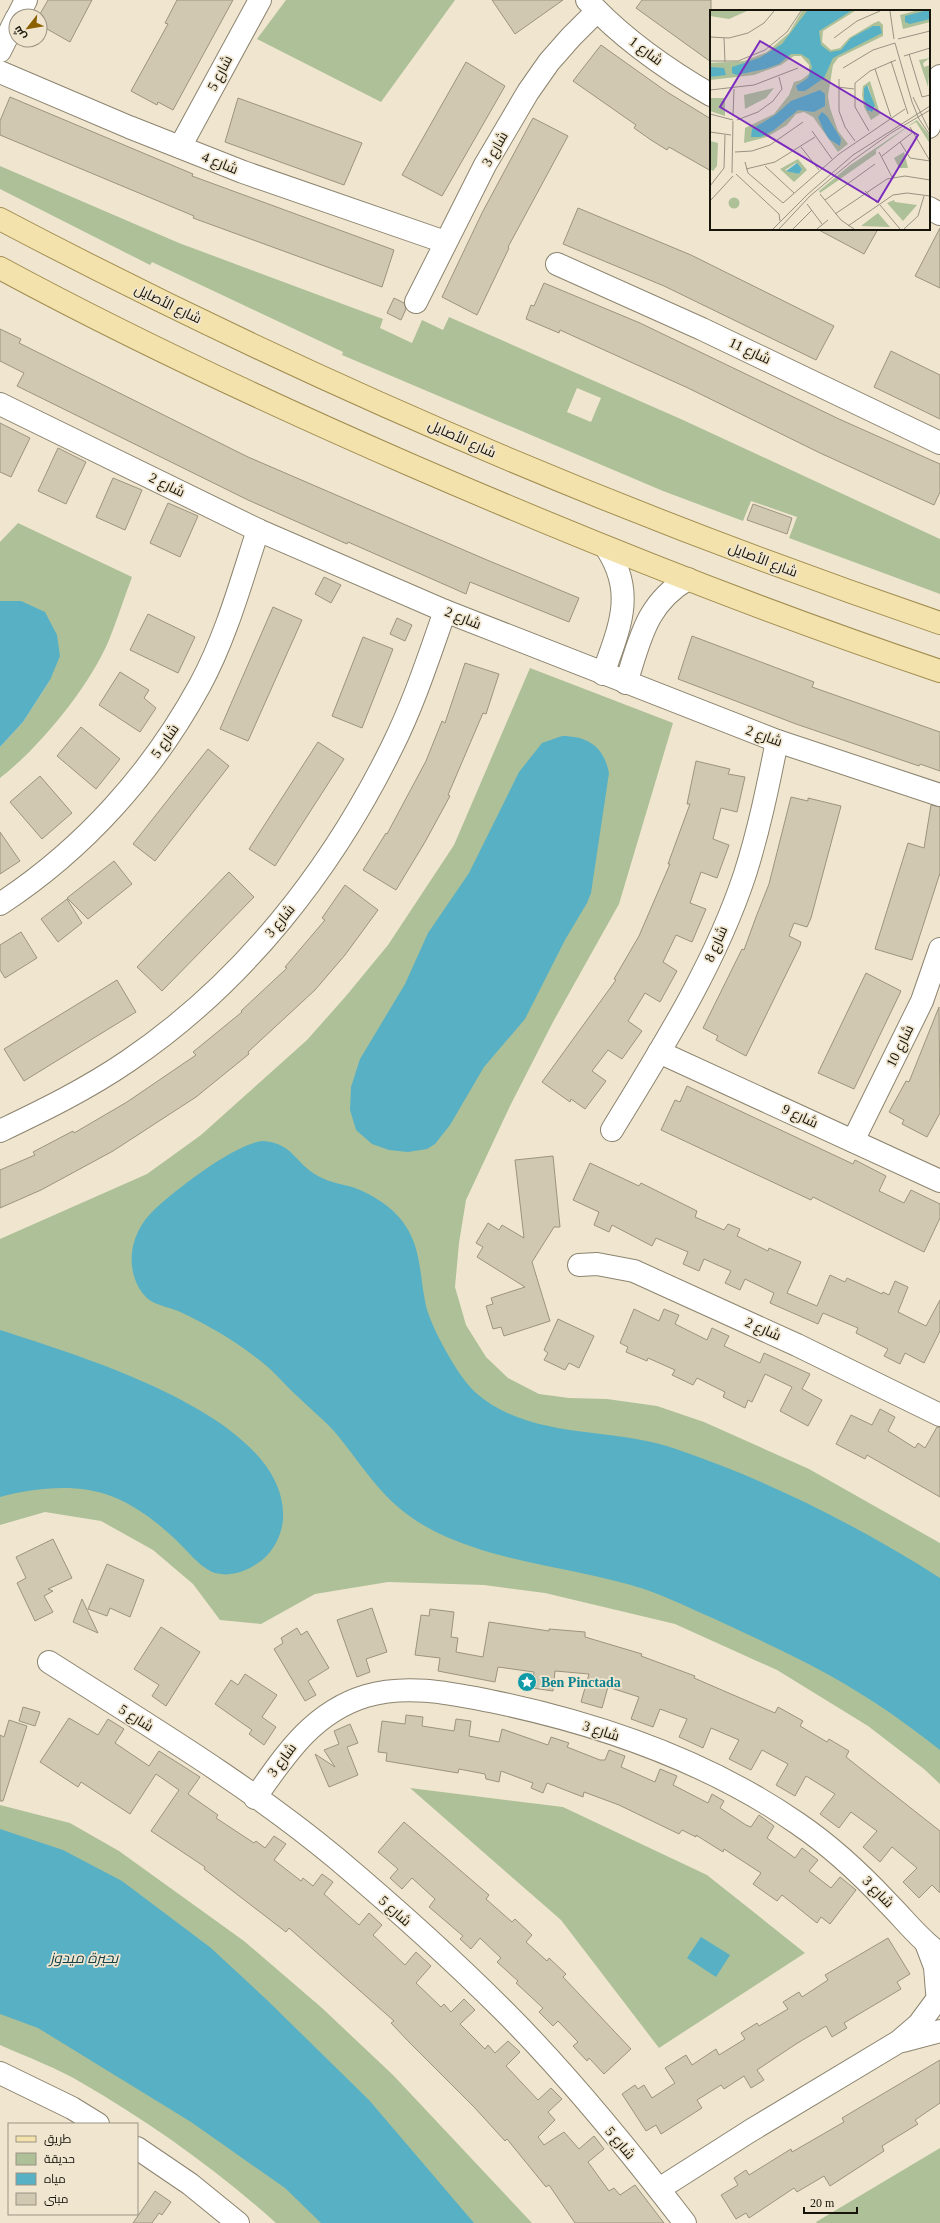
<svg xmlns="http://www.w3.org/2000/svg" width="940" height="2223" font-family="'Times New Roman',Cairo,serif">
<rect width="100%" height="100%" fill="#f0e6d0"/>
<g fill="#aec098" fill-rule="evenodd">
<polygon points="286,0 455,0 381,102 257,39"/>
<path d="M0 166 179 243 383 319 380 328 412 343 422 320 443 330 449 317 683 420 940 539V594L789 538 797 517 751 501 743 521 663 491 342 355 343 352 152 262 150 265 0 189ZM577 388 601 398 591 422 567 412Z"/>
<path d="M18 523 132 577C124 598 117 620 109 640 89 687 40 747 0 778V747L23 722 50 680 21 601H0V542Z"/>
<polygon points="530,668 673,723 619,904 553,1022 510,1106 466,1200 459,1243 455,1287 466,1325 486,1357 508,1378 539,1394 569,1398 607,1399 657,1406 704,1422 809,1469 940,1543 940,1784 924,1769 868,1726 777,1670 675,1624 545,1593 484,1585 388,1582 315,1594 261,1624 220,1620 193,1584 153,1550 101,1521 45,1512 0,1525 0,1239 147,1174 201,1135 307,1040 346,996 388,945 454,845"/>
<polygon points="410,1788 563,1807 707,1875 805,1953 659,2048 561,1920"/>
<path d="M0 1805 70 1823 119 1851 244 1941 322 2008 393 2075 532 2223H276C217 2170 151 2123 82 2083 57 2068 27 2057 0 2045Z"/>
<polygon points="940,2148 940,2223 817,2223 816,2222"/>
</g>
<g fill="#58b0c5">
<polygon points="0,601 21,601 45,612 57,635 60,656 50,680 23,722 0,747"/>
<path d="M562 736C588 736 604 747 609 773L591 893 587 903 565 940 525 1019 484 1067 450 1125 435 1144 427 1149 408 1152 389 1150 372 1144 356 1130 350 1110 351 1087 360 1059 405 984 428 933 469 873 519 772 542 743Z"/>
<path d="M262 1141C294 1143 294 1163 318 1176 330 1183 343 1184 355 1188 368 1193 382 1201 392 1210 423 1239 418 1269 426 1306 431 1327 458 1377 475 1392 530 1441 611 1426 676 1449 765 1479 861 1527 940 1578V1750C917 1732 893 1714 869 1699 822 1668 770 1645 719 1621 694 1610 670 1598 644 1589 576 1567 501 1564 436 1532 384 1506 369 1473 334 1431 322 1418 308 1407 296 1395 283 1383 272 1369 258 1359 234 1340 206 1324 178 1311 169 1307 159 1306 151 1301 146 1298 142 1293 139 1288 124 1261 133 1229 155 1209 177 1189 233 1145 262 1141Z"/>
<path d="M0 1330C76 1355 289 1416 283 1519 282 1536 272 1554 258 1563 245 1572 231 1577 215 1573 200 1568 186 1549 175 1539 157 1522 135 1505 111 1496 76 1483 35 1488 0 1497Z"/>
<polygon points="0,1829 63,1850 122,1881 211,1948 267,2000 369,2100 474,2223 321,2223 285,2188 191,2122 38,2028 0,2014"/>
<polygon points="701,1937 730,1955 716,1977 687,1958"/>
</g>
<g fill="#d1c8b2" stroke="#9c947f">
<polygon points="48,0 92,0 70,42 40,25 40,14"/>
<polygon points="177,0 233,0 173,110 158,102 157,105 131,91 168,24 165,23"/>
<polygon points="492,0 563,0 515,34"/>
<polygon points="642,0 711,0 711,62 636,8"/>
<polygon points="601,45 667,92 711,119 711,171 669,147 667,150 651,140 634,128 636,125 573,81"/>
<polygon points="466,62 505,86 442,196 402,175"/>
<polygon points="10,97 193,174 192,176 394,250 382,287 193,218 194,216 0,135 0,121"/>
<polygon points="238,98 362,143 344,185 225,142"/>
<polygon points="533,118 568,136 508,247 509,248 477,315 442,297 482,213"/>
<polygon points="578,208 691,255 834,326 816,360 664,286 563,244"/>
<polygon points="940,228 940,288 915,276"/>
<polygon points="817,229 878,229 864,254"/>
<polygon points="544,283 640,323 839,419 940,464 940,492 934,505 820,453 688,388 560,330 559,333 526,319 531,305 534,306"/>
<polygon points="394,298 404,303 406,309 401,320 387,313"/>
<polygon points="0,329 21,339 19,343 248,457 487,560 579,598 569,622 470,582 466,594 348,542 347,544 248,500 17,386 24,373 0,361"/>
<polygon points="891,351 940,375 940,419 874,387"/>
<polygon points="0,423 30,438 11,477 0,472"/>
<polygon points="58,448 86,462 66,504 38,491"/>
<polygon points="113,478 142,490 125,530 96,517"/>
<polygon points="168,503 198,516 180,557 150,543"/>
<polygon points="753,504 792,518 787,534 747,520"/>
<polygon points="324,577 341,585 331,603 315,594"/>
<polygon points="273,607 302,620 248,741 220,729"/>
<polygon points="148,614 195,637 178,673 130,650"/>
<polygon points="397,618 412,625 405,641 390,634"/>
<polygon points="692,636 814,682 812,687 940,732 940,771 920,764 919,766 796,724 678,679"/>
<polygon points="363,637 393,649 362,728 332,716"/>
<polygon points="465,663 499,674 486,714 483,713 448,795 450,796 425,842 396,890 363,870 386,833 387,834 426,761 442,721 445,723"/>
<polygon points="120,672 149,690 144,698 156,708 140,732 99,705"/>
<polygon points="81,727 120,759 96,789 57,756"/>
<polygon points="318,742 344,759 275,866 249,849"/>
<polygon points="208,749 229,766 155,861 133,844"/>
<polygon points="696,761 730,769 728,774 745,777 737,812 721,808 713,839 729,845 717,878 701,872 690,903 706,909 692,942 676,935 663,962 677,971 660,1002 645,993 628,1021 642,1031 622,1059 608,1050 592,1071 606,1081 585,1109 571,1099 570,1102 542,1082 616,980 614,979 639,936 670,864 668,864 690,804 687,804"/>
<polygon points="40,776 72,813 42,839 10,802"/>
<polygon points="791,797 808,801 808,798 841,806 811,918 807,927 794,923 789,936 801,942 800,946 746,1056 716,1040 718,1036 703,1028 742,949 744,950 756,917 769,884"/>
<polygon points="931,805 940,807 940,873 912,960 875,949 908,843 924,848"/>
<polygon points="0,832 20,861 0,874"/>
<polygon points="114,861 132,884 88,919 67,898"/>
<polygon points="229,872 254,897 162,991 137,967"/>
<polygon points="345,885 378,910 345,955 315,990 248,1052 249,1054 196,1097 113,1151 41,1190 0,1208 0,1170 35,1155 33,1152 73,1131 74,1133 127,1102 196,1055 193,1052 242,1012 241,1011 287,968 285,967 325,920 322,918"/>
<polygon points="67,899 82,923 58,942 41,919"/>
<polygon points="21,932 37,958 5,978 0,970 0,945"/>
<polygon points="866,973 901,991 854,1089 818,1073"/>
<polygon points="117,980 136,1012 24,1081 4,1049"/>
<polygon points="939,1007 940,1113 927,1137 902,1124 904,1120 889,1112 906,1081 909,1082"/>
<polygon points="687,1086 853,1164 855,1160 886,1176 879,1191 904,1203 911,1190 940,1204 940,1218 924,1252 813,1197 811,1200 661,1130 675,1100 680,1102"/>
<polygon points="553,1156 560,1227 554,1227 532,1262 550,1321 504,1336 501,1327 493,1329 486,1306 493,1304 491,1298 525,1287 477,1257 483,1247 476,1243 488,1223 499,1230 502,1225 524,1238 515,1160"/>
<polygon points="590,1163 639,1186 641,1183 697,1211 695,1217 724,1230 728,1224 740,1229 737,1236 768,1251 769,1248 801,1262 787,1293 817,1306 830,1275 845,1282 847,1278 882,1294 883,1292 889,1295 895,1281 908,1287 898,1312 926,1326 940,1300 940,1331 924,1363 905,1353 900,1364 884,1356 888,1349 856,1333 858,1328 823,1313 818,1324 770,1303 774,1293 745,1279 740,1290 725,1283 731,1271 704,1259 699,1271 683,1264 688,1252 656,1238 652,1246 612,1225 609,1232 594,1225 599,1212 573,1200"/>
<polygon points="634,1309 659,1321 664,1309 679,1315 675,1324 707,1340 712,1328 729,1336 724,1346 760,1363 764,1353 810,1374 802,1389 822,1400 808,1426 780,1411 792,1387 765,1374 752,1402 748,1400 745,1408 723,1397 725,1392 697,1378 693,1385 672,1375 675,1370 648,1358 647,1361 626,1352 628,1347 620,1343"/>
<polygon points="558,1319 594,1336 579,1368 569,1363 565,1370 544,1360 548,1353 544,1350"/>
<polygon points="880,1409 895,1417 888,1431 915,1448 918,1443 925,1448 937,1427 940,1427 940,1497 867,1455 865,1459 836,1444 851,1415 872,1425"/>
<polygon points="53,1539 72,1578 48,1589 53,1591 44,1596 53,1612 35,1621 17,1583 26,1578 16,1557"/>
<polygon points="107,1564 144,1580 130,1617 110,1608 107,1616 88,1609"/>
<polygon points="82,1599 98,1633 73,1622"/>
<polygon points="372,1608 387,1652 366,1659 370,1672 357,1677 337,1620"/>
<polygon points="430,1609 454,1612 451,1637 458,1638 456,1652 483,1657 489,1622 549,1631 549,1629 585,1632 585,1637 642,1654 641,1656 695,1676 694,1678 775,1713 778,1707 803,1721 800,1726 827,1742 829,1739 849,1751 846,1757 940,1831 940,1893 932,1885 919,1898 903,1882 917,1868 892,1847 880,1862 863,1847 877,1831 851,1812 839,1828 820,1814 835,1794 806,1776 795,1796 776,1785 788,1764 762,1750 751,1770 729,1759 739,1740 711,1728 703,1748 679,1737 687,1719 660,1709 653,1727 631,1719 639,1697 608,1687 602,1708 581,1702 589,1674 555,1671 553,1691 532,1688 534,1672 498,1667 495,1682 438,1671 440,1658 415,1655 421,1615 429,1616"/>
<polygon points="161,1627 200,1652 166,1706 152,1696 159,1685 134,1669"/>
<polygon points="297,1628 301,1635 307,1631 329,1668 308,1681 316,1695 305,1701 274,1649 283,1643 281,1638"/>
<polygon points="245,1674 277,1695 262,1717 276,1727 264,1745 249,1734 252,1730 215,1704 231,1680 238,1685"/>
<polygon points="23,1707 40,1712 35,1726 19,1721"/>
<polygon points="406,1715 423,1717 422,1726 454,1731 456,1719 471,1721 469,1736 499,1742 502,1729 548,1745 551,1737 569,1743 567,1747 600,1760 605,1760 609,1750 625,1756 621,1767 655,1782 660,1769 677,1776 673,1785 708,1803 712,1794 724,1801 720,1808 746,1825 751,1827 759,1815 774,1826 767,1838 795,1858 802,1848 818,1860 809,1871 831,1888 840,1877 856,1890 830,1924 821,1917 817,1923 782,1895 777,1901 753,1884 761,1873 724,1849 723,1852 696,1835 696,1837 682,1830 679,1834 619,1805 584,1792 583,1797 547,1783 543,1793 531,1788 533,1783 501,1771 499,1782 486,1779 485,1774 459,1769 458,1773 386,1761 387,1753 378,1752 382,1721 405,1724"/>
<polygon points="69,1718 98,1735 108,1719 124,1729 115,1743 149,1766 159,1751 186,1768 200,1777 188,1794 218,1815 216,1818 254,1843 256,1841 265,1848 274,1836 286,1844 274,1860 301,1881 303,1878 313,1886 322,1874 333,1882 324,1894 359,1925 369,1913 382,1925 373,1935 405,1965 416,1952 431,1966 416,1983 441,2007 444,2004 451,2012 464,1999 475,2010 460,2024 485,2049 488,2045 495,2053 508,2041 520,2052 506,2066 538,2100 551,2088 562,2099 548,2112 555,2120 538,2137 544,2145 564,2132 579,2149 594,2136 604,2149 588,2162 609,2191 614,2188 620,2195 635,2185 664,2223 575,2223 549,2185 546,2187 507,2139 505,2141 474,2107 410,2043 391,2023 394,2021 289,1928 286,1932 204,1869 205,1867 151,1831 179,1790 156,1774 130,1814 81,1782 78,1787 40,1762"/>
<polygon points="9,1720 27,1726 3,1801 0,1801 0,1735 4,1737"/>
<polygon points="350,1724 358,1743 347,1747 358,1775 329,1787 315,1754 335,1767 324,1750 339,1744 334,1731"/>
<polygon points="404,1822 489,1895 486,1899 512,1922 515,1919 532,1935 526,1942 547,1961 549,1958 566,1974 563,1977 631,2049 604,2074 589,2058 587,2061 573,2046 578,2042 558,2021 553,2026 539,2012 543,2008 516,1983 518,1981 497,1962 501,1958 480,1938 471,1949 460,1939 463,1936 429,1907 435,1899 412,1878 402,1889 390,1878 398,1869 378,1852"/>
<polygon points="888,1938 910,1974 897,1982 901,1989 844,2023 847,2028 832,2037 826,2026 796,2044 757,2070 764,2080 751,2088 744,2076 724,2089 721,2085 697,2100 702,2108 661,2134 656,2125 646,2131 622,2094 635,2085 638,2089 644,2085 652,2098 675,2083 665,2068 686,2055 692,2065 716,2049 719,2055 745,2039 741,2033 757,2023 759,2026 788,2009 783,2002 799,1992 802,1997 828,1980 825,1975"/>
<polygon points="940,2060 940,2103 915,2120 918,2124 882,2146 884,2151 830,2186 824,2176 797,2192 794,2188 749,2218 746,2213 736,2219 721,2195 738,2185 734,2178 746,2170 749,2175 791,2149 792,2152 844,2122 842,2118"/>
<polygon points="155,2191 171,2202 162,2215 159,2213 152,2223 133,2223"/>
</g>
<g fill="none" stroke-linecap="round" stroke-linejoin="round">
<g stroke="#8c846f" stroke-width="24">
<g id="minor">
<path d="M587 0C622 38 666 69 711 95"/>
<polyline points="18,16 26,0"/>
<polyline points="0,51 16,19"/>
<polyline points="0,72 129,127 243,172 445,242"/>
<polyline points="929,127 940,76"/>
<polyline points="180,147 260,0"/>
<polyline points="929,208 940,214"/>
<polyline points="557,264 702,329 940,443"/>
<polyline points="416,302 485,165 528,92 549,62 571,37 597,11"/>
<polyline points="0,404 258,530 445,611 777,741 940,795"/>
<path d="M603 674C619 628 636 594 607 549"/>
<path d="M626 683C640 640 646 603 688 579"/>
<path d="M0 904C84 849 152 773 200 685 226 637 241 582 258 530"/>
<polyline points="659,1052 940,1181"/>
<path d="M612 1130C662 1048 715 965 745 874 759 830 768 786 777 741"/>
<path d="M0 1131C44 1110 87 1089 128 1061 243 983 331 871 392 747 414 703 429 656 445 611"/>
<polyline points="853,1141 922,1001 940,949"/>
<polyline points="579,1265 597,1264 634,1271 797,1345 940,1415"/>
<path d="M49 1662C146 1724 247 1784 336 1858 394 1907 451 1958 504 2011 569 2076 629 2150 685 2223"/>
<path d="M255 1798C285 1755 313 1712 366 1696 407 1684 449 1693 490 1701 597 1723 707 1761 797 1823 831 1846 860 1873 888 1903 905 1920 920 1940 940 1954"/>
<polyline points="926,1943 935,1967 937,1992"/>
<polyline points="903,2041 940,2031"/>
<polyline points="0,2073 72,2108 98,2124"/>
<polyline points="137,2148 190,2184 238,2223"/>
<polyline points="659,2189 750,2131 898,2042 919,2024 936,2001"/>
</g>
</g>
<g stroke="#a18d50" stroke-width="24">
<g id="major">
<path d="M0 219C302 378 617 513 940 623"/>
<path d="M0 268C135 341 273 405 413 466 586 541 761 611 940 671"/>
</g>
</g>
<use href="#minor" stroke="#fff" stroke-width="22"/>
<use href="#major" stroke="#f3e2ac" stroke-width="22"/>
</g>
<defs>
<g id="sight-disc" transform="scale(1)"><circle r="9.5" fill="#0f9aa8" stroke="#f0e6d0"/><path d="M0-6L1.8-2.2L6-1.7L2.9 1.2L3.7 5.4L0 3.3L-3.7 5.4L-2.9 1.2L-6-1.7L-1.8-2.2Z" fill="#fff"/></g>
</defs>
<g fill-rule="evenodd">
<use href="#sight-disc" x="527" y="1682"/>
</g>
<g text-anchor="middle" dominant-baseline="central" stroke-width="3.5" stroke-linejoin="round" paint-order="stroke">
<g font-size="14" fill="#17140c" stroke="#f0e6d0">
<text transform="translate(646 51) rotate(37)">شارع 1</text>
<text transform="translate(220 73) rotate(-62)">شارع 5</text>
<text transform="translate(495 149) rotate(-60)">شارع 3</text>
<text transform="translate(220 163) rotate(22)">شارع 4</text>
<text transform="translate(168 304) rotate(26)">شارع الأصايل</text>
<text transform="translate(750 351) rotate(25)">شارع 11</text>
<text transform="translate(462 439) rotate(24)">شارع الأصايل</text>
<text transform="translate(167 485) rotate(26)">شارع 2</text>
<text transform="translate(763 560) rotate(21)">شارع الأصايل</text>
<text transform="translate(463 618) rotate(22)">شارع 2</text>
<text transform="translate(764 736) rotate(20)">شارع 2</text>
<text transform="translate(165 741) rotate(-55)">شارع 5</text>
<text transform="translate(280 921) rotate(-50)">شارع 3</text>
<text transform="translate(716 944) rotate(-66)">شارع 8</text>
<text transform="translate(900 1046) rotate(-64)">شارع 10</text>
<text transform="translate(800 1116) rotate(25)">شارع 9</text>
<text transform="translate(763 1329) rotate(24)">شارع 2</text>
<text transform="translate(136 1718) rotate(32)">شارع 5</text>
<text transform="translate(601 1731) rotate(18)">شارع 3</text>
<text transform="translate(282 1760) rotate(-53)">شارع 3</text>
<text transform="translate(878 1892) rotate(46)">شارع 3</text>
<text transform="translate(395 1911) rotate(42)">شارع 5</text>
<text transform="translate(620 2143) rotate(50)">شارع 5</text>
</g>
<g font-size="14" font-weight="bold" fill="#0d838f" stroke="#f0e6d0" text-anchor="start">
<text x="541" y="1682">Ben Pinctada</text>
</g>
<g font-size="15" font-style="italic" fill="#153e47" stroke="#f0e6d0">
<text x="84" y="1958">بحيرة ميدوز</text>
</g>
</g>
<g transform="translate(710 10)">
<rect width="220" height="220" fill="#f0e6d0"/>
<path d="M0 1H37L19 9 0 6ZM92 1H145L113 21 112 32 121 40 130 38 139 28 164 13 169 11 173 15V26L128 48 123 55 118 86 120 98 128 121 138 134 128 142 103 107 94 102 86 104 77 115 57 127 34 133 35 118 64 104 79 85 84 72 91 70 99 64V55L91 46H84L71 55 44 65 0 70V53L34 51 57 42 79 23ZM205 1H220V12L193 19 190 5ZM220 48 213 53 214 57 220 55 218 77 209 50ZM160 71 170 104 161 110 154 97 152 85 153 76ZM158 76 165 98 160 102 154 89V80ZM64 78 56 88 35 99 34 85ZM0 88H15V106L0 101ZM207 110 220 126V134L206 112 199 116 166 140V144L110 183 109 181 139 156ZM0 131 8 133 7 156 3 161 0 159ZM194 142 198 158H189L184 148ZM88 149 97 160 84 172 70 159ZM86 153 92 159 89 164 75 160ZM18.5 193a5.5 5.5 0 1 1 11 0a5.5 5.5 0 1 1-11 0ZM184 190 185 192 207 195 193 211 177 193ZM168 203 180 217 151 216Z" fill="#aec098" fill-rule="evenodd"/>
<path d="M97 1H141L109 21 111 35 120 42 131 40 141 28 163 16H170L172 23 123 48 114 68 95 81H88L86 76 98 68 102 57 99 49 91 44H81L69 54 55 59 26 65 22 63V57L49 48 72 34ZM214 1H220V9L200 14 195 12V6ZM0 57 14 58 16 65 0 67ZM157 75 165 96 162 102 157 100 154 89V78ZM110 80 115 84V96L104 102 88 100 64 120 51 127H41L42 119 65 105 81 91ZM112 102 117 106 131 129 130 136 119 129 113 119 108 107ZM87 153 92 159 89 164 76 161Z" fill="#58b0c5"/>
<path fill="none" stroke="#999282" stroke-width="1" d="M180 1 184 29M0 27 19 28 38 23 54 13 64 1M14 28 15 52M124 28 147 11 170 1M188 29 220 21M185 33 202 92 209 109 220 125M199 44 212 87 220 85M194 46 220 38M0 51H28L55 40 77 22 91 1M181 51 198 104M133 58 163 40 185 33M165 59 181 107M129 69V101L135 117 145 131M128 77 144 79M0 80 44 75 88 58M203 87 220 122M0 104 23 110M23 106 24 79M27 110 48 102 63 91 72 79 69 67M200 117 220 151M102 121 122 149M159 121 145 97V73L160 61 186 50M0 122 21 125M190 132 200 148 220 151M91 137 109 160M25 142 42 141 60 135 93 112M169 142 182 167M172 146 203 122M35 152 38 163 73 193 129 144 195 99M55 156 84 183M36 159 65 152 105 127M22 163 23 111M26 164 69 204 70 211M0 176 14 158 15 125M155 181 167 193M110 184 131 210 144 219M115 190 165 154M0 191 23 166M97 194 112 214M170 195 190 219M125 204 177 169 195 166 220 170M138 216 183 185 197 183 220 186M63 219 98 184 143 145 220 96M69 219 100 186 142 151 181 123 220 100M83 219 102 200M107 219 118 210M194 219 208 206 214 186"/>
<path fill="#7b2cbf" fill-opacity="0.15" stroke="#7b2cbf" stroke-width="2" d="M50 31 208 125 168 192 10 97Z"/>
<rect width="220" height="220" fill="none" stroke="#17140c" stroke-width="2"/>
</g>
<rect x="8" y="2123" width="130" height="92" fill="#f0e6d0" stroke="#999282"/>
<rect x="16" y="2136" width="20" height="6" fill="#f3e2ac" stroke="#999282"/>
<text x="44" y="2143" font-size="12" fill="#17140c">طريق</text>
<rect x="16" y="2153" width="20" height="12" fill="#aec098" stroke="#999282"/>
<text x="44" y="2163" font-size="12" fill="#17140c">حديقة</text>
<rect x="16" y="2173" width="20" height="12" fill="#58b0c5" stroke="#999282"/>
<text x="44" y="2183" font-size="12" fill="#17140c">مياه</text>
<rect x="16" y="2193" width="20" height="12" fill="#d1c8b2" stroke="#999282"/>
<text x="44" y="2203" font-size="12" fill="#17140c">مبنى</text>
<g transform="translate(28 28) rotate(239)"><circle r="19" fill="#f0e6d0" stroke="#999282"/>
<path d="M0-3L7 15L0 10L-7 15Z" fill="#8a6001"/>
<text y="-6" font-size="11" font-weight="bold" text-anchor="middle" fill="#17140c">ش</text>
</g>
<path d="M804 2207v6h53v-6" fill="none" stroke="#17140c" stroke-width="2"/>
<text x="810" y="2207" font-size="12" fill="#17140c" stroke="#f0e6d0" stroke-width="3" paint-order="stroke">20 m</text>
</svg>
